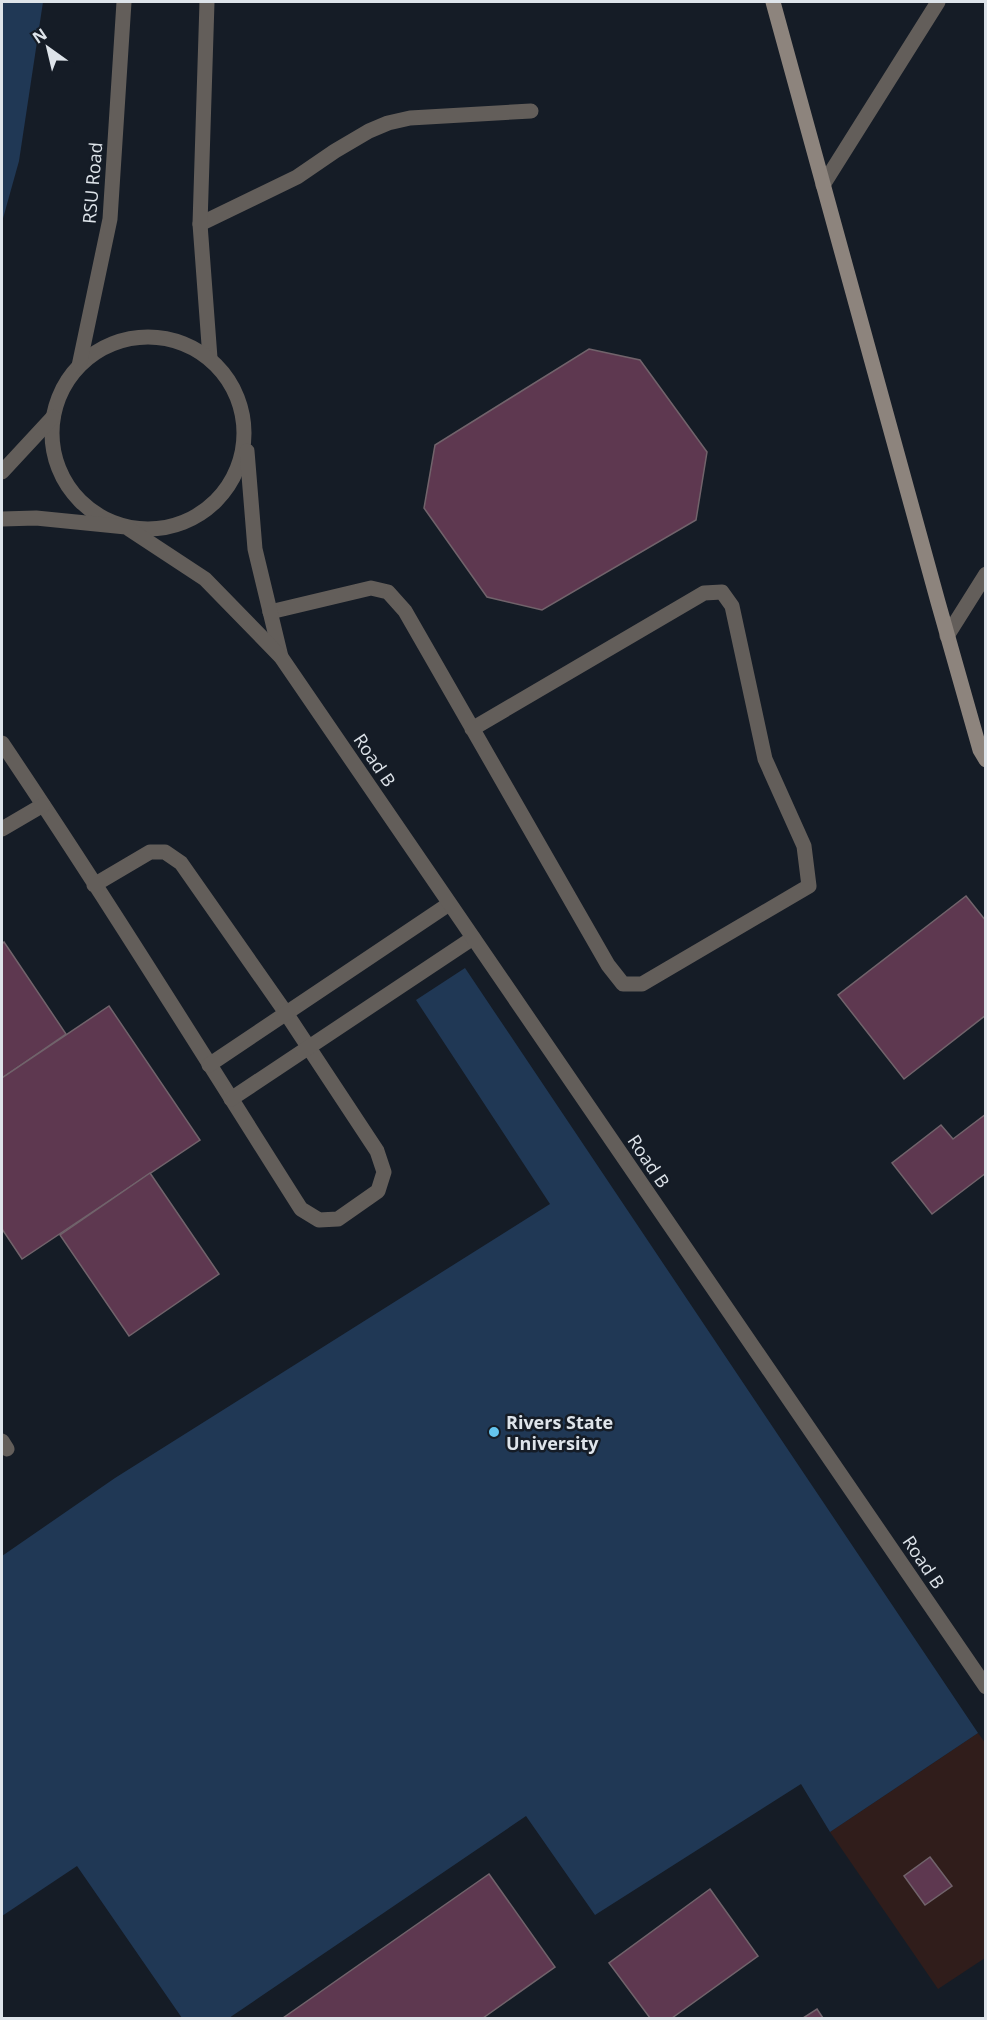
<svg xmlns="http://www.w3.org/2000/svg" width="987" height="2020" font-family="'Open Sans',sans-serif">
<rect width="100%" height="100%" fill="#151c26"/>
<polygon fill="#301d1b" points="978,1733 986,1744 985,1958 938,1989 830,1832"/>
<g fill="#203855">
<polygon points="2,2 43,2 19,161 2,222"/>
<polygon points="465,968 978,1733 830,1832 801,1784 595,1915 526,1816 229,2018 182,2018 77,1866 2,1916 2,1556 115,1478 550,1204 416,1000"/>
</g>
<g fill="#5e3850" stroke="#71636b" stroke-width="1.5">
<polygon points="589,349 640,360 707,452 696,520 542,610 487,597 424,508 435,445"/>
<polygon points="966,896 986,921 986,1015 904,1079 838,995"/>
<polygon points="4,942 66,1034 2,1078 2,944"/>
<polygon points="109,1006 200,1140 22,1259 2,1229 2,1078"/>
<polygon points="986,1114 986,1173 932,1214 892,1163 941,1125 953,1139"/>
<polygon points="150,1173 219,1274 129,1336 60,1235"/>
<polygon points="930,1857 952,1886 925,1905 904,1876"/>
<polygon points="489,1874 555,1967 483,2018 283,2018"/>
<polygon points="710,1889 758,1956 672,2018 650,2018 609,1963"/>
<polygon points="817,2009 823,2018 803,2018"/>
</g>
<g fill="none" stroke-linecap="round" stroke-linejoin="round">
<g stroke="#635e5a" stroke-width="15">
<polyline points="200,224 297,177 335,151 369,131 388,123 410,118 531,111"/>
<polyline points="270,612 371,588 388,592 405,611 608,965 623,984 642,984 809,886 804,846 765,759 732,606 722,592 704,593 472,729"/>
<path d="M2 743C105 896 202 1053 301 1209L319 1220 338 1219 378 1191 384 1172 377 1151 286 1013 181 863 165 852H150L94 885"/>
<polyline points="2,829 43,805"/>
<polyline points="209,1065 449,904"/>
<polyline points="231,1099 473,938"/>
<polyline points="2,1441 7,1449"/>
</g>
<g stroke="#635e5a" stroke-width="15">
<polyline points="207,2 200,224 210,358"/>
<polyline points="823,185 938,2"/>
<circle cx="148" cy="433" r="96"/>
<polyline points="79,366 110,219 124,2"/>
<polyline points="247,451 255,549 281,657"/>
<polyline points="2,472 53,417"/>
<polyline points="2,519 36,518 126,527 205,579 281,657 986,1687"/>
<polyline points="947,636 986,574"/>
</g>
<polyline stroke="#8d847d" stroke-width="15" points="773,2 938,602 980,750 986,760"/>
</g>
<circle fill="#65c5ee" stroke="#151c26" stroke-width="2" cx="494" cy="1432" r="6"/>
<g text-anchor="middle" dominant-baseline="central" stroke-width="5" stroke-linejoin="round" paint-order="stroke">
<g font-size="18" fill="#dee4ea" stroke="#151c26">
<text transform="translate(92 183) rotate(-85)">RSU Road</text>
<text transform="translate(375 760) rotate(56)">Road B</text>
<text transform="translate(649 1161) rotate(56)">Road B</text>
<text transform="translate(924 1562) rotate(56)">Road B</text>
</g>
<g font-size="18" font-weight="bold" fill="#dee4ea" stroke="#151c26" text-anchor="start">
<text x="506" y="1422">Rivers State<tspan x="506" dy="21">University</tspan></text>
</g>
</g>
<rect width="987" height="2020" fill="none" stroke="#dee4ea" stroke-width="6"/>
<g transform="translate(48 48) rotate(326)" stroke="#151c26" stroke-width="4.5" paint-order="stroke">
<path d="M0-4.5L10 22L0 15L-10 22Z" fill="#dee4ea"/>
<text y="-9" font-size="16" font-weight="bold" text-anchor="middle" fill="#dee4ea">N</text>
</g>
</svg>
